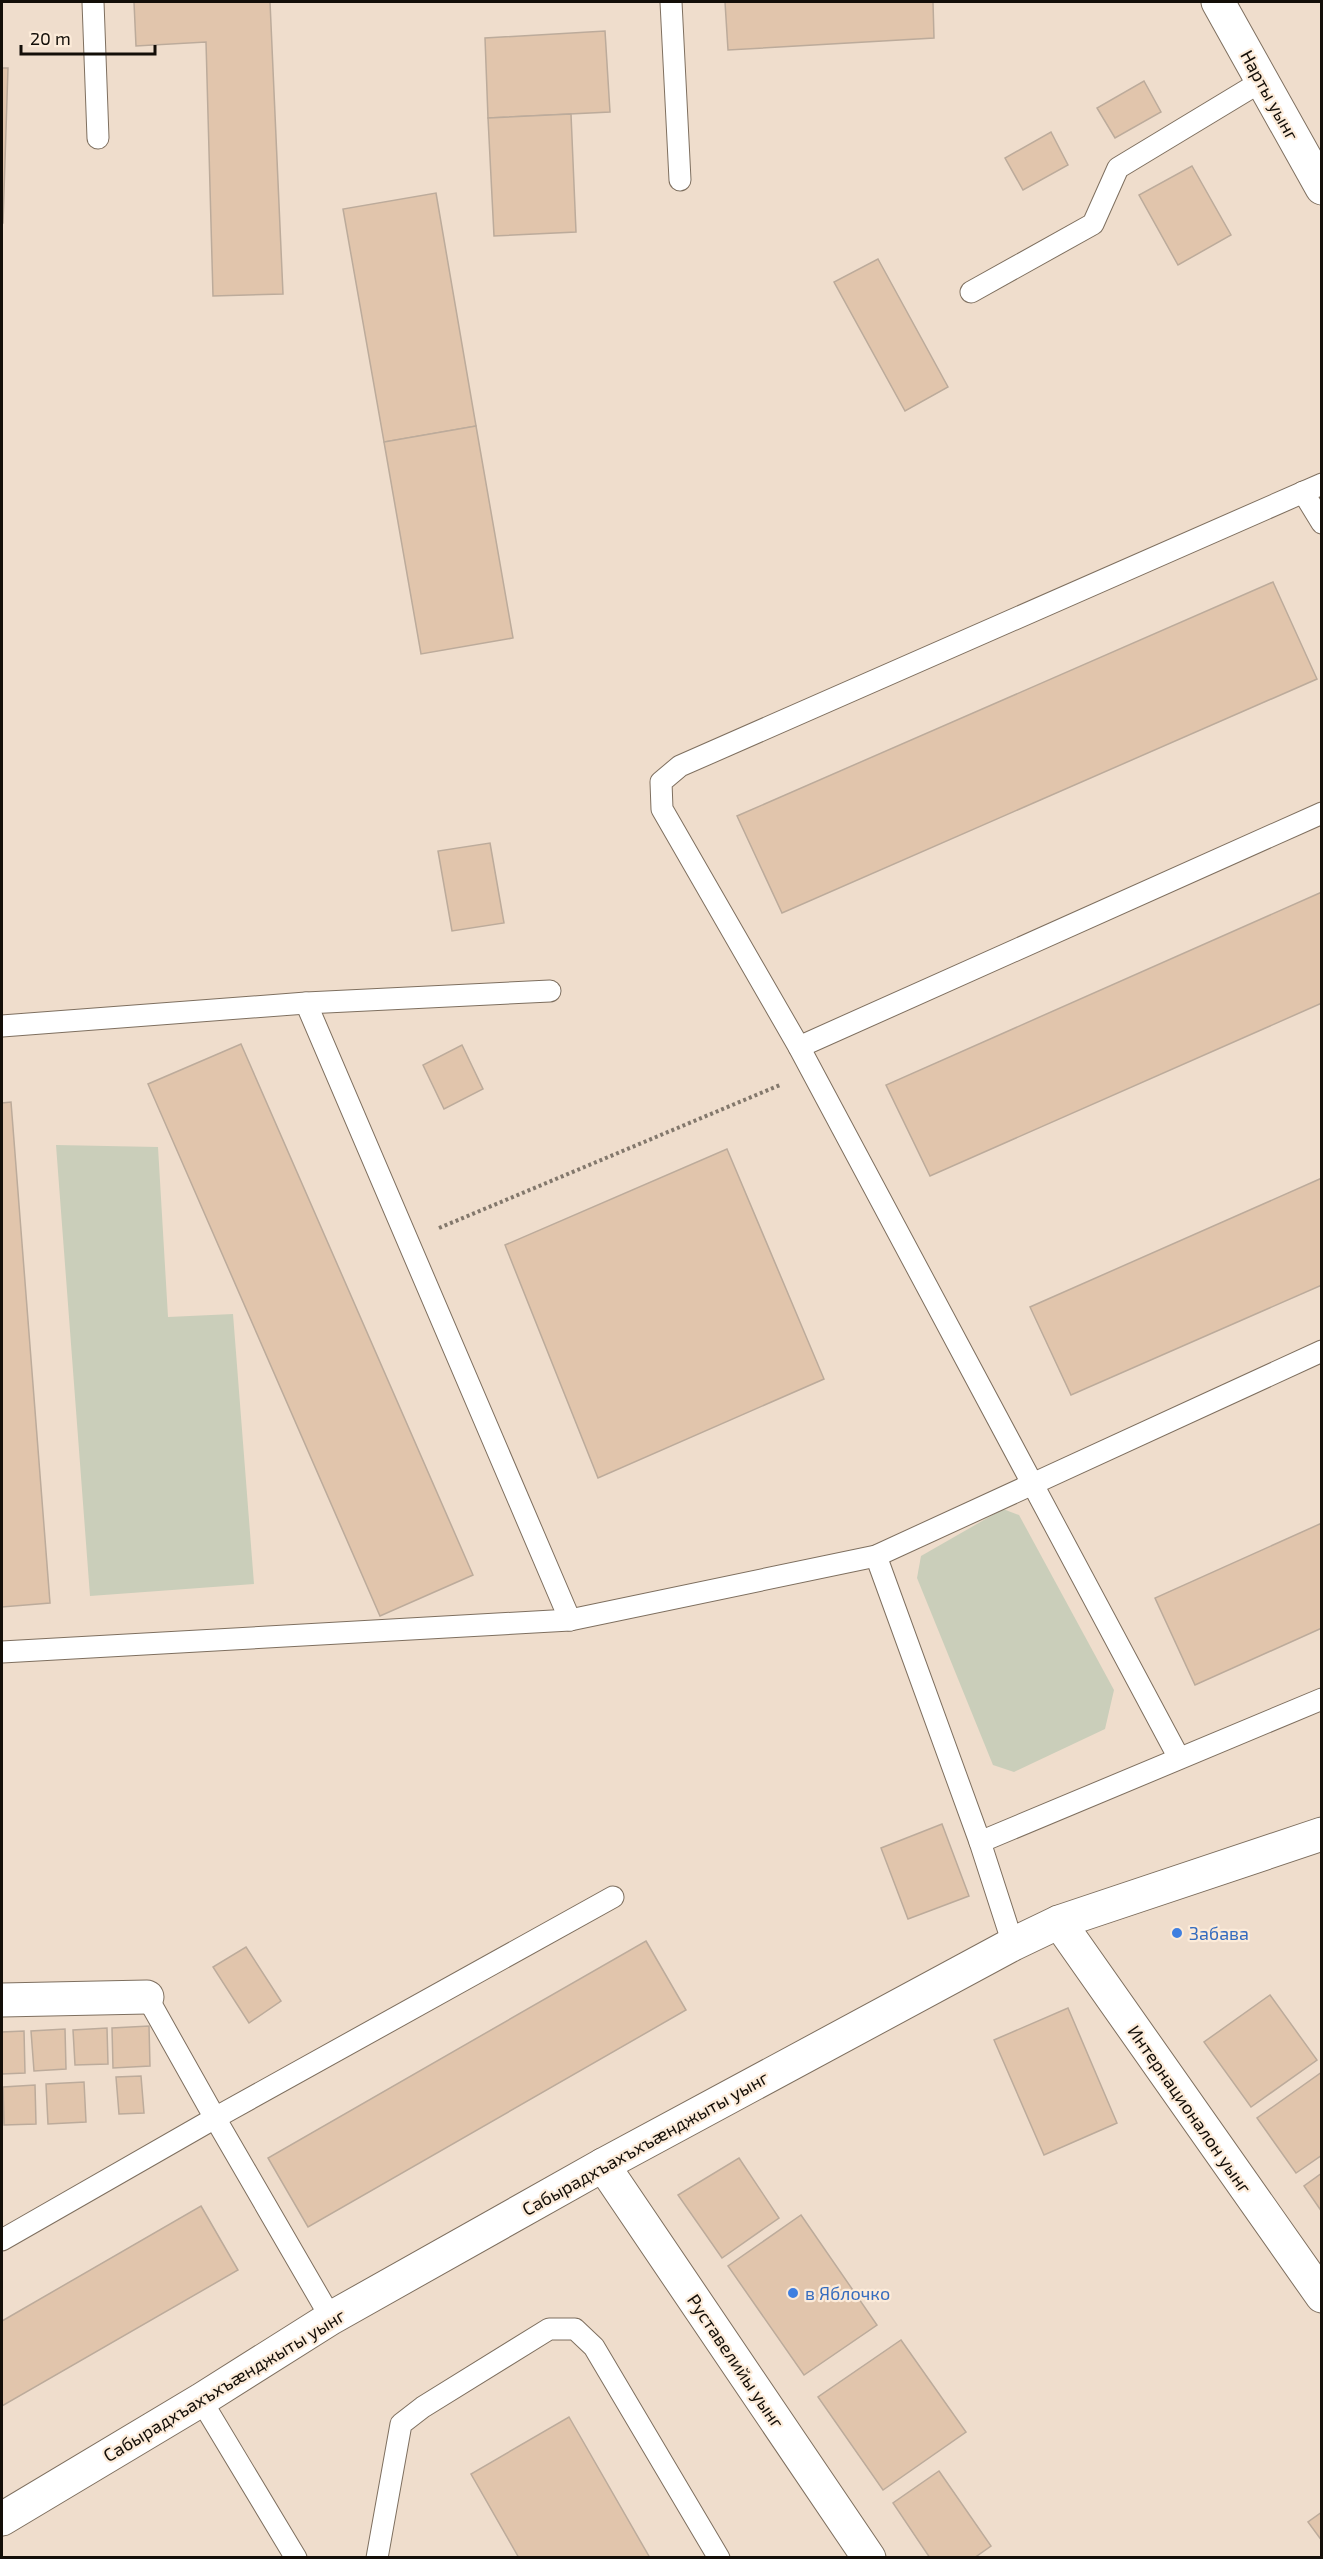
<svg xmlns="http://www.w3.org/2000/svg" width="1323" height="2559" font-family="'Exo 2',sans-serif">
<rect width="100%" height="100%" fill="#efddcc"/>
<g fill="#caceba">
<polygon points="56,1145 158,1147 168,1317 233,1314 254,1584 90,1596"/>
<polygon points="1003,1509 1019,1515 1114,1690 1105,1729 1014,1772 993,1765 917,1578 921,1556"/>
</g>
<g fill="#e1c5ac" stroke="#bcab9b" stroke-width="1.5">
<polygon points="134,2 270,2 283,294 213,296 206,42 136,46"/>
<polygon points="725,2 933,2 934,38 728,50"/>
<polygon points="605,31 610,112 488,118 485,38"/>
<polygon points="2,68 8,68 3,223 2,223"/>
<polygon points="1144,81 1161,112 1115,138 1097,108"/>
<polygon points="571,114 576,232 494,236 488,118"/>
<polygon points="1051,132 1068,165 1023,190 1005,158"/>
<polygon points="1192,166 1231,235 1178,265 1139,195"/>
<polygon points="436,193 476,426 384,442 343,209"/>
<polygon points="878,259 948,387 905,411 834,282"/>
<polygon points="476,426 513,638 421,654 384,442"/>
<polygon points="1273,582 1317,679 782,913 737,816"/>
<polygon points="490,843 504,923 452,931 438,851"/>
<polygon points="1322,892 1322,1003 930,1176 886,1085"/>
<polygon points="241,1044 473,1575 380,1616 148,1084"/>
<polygon points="462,1045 483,1089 444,1109 423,1065"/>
<polygon points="11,1102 50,1603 2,1607 2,1103"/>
<polygon points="727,1149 824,1379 598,1478 505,1245"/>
<polygon points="1322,1178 1322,1285 1071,1395 1030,1307"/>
<polygon points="1322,1523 1322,1628 1195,1685 1155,1598"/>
<polygon points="942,1824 969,1896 908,1919 881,1848"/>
<polygon points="646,1941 686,2010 308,2227 268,2158"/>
<polygon points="246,1947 281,2001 249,2023 213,1967"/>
<polygon points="1270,1995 1317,2060 1251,2107 1204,2042"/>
<polygon points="1068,2008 1117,2123 1044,2155 994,2040"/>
<polygon points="149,2026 150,2066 113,2068 112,2028"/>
<polygon points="107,2028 108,2064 75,2065 73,2030"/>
<polygon points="65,2029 66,2069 34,2071 31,2031"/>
<polygon points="24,2031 25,2073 2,2074 2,2032"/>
<polygon points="1322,2072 1322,2155 1296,2173 1257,2118"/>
<polygon points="141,2076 144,2113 119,2114 116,2077"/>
<polygon points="84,2082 86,2122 48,2124 46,2084"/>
<polygon points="35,2085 36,2124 4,2125 3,2087"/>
<polygon points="739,2158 779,2218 722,2258 678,2195"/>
<polygon points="1322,2173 1322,2212 1304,2186"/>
<polygon points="201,2206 238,2270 2,2406 2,2321"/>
<polygon points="801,2215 877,2325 804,2375 728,2266"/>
<polygon points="901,2340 966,2432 883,2490 818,2397"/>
<polygon points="569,2417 650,2558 519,2558 471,2474"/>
<polygon points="939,2471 991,2546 974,2558 930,2558 893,2503"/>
<polygon points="1322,2512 1322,2541 1308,2522"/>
</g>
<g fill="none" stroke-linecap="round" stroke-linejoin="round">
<g stroke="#7e6f5f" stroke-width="23">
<g id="service">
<polyline points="93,2 98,138"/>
<polyline points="671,2 680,180"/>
<polyline points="971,292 1093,224 1118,168 1262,81"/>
<polyline points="1303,492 1322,523"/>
<polyline points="306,1003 570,1620"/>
<polyline points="2,1026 306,1003 550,991"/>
<polyline points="799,1047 1322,813"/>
<polyline points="876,1556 980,1842 1013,1944"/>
<polyline points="2,1652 570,1620 876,1556 1322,1351"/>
<polyline points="1179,1758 799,1047 662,809 661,782 680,766 1322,484"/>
<polyline points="980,1842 1322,1699"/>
<polyline points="147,1997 215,2118 613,1897"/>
<polyline points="2,2240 215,2118 331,2318"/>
<polyline points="201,2400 296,2558"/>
<polyline points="377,2558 401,2424 423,2407 549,2329 575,2329 594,2347 719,2558"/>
</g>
</g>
<g stroke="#7e6f5f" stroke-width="35">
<g id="minor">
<polyline points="1059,1922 1322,2296"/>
<polyline points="2,2000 147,1997"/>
<polyline points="603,2165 869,2558"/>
</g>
</g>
<g stroke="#7e6f5f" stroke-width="35">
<g id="tertiary">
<polyline points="1218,2 1322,188"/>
<polyline points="2,2519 201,2400 331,2318 603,2165 1013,1944 1059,1922 1322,1834"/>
</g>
</g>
<polyline stroke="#83786c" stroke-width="4" stroke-dasharray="3 3" stroke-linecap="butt" points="439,1228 780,1085"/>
<use href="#service" stroke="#fff" stroke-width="21"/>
<use href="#minor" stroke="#fff" stroke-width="33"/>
<use href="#tertiary" stroke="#fff" stroke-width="33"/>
</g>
<g fill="#3f7fe0" stroke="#fcebd9" stroke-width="2">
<circle cx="1177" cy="1933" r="6"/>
<circle cx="793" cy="2293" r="6"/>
</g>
<g text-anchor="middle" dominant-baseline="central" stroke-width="4.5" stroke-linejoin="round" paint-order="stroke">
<g font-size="18" fill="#130e08" stroke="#fcebd9">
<text transform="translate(1270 95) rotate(61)">Нарты уынг</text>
<text transform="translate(1190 2109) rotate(55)">Интернационалон уынг</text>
<text transform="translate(645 2143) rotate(-29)">Сабырадхъахъхъæнджыты уынг</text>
<text transform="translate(736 2361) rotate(56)">Руставелийы уынг</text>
<text transform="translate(224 2385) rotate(-31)">Сабырадхъахъхъæнджыты уынг</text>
</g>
<g font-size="18" fill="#366cbe" stroke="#fcebd9" text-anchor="start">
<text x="1189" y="1933">Забава</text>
<text x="805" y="2293">в Яблочко</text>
</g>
</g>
<rect width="1323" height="2559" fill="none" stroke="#130e08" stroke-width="6"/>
<path d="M21 45v9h134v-9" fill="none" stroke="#130e08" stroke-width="3"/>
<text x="30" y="45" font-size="18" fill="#130e08" stroke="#fcebd9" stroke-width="4.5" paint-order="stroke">20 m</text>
</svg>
